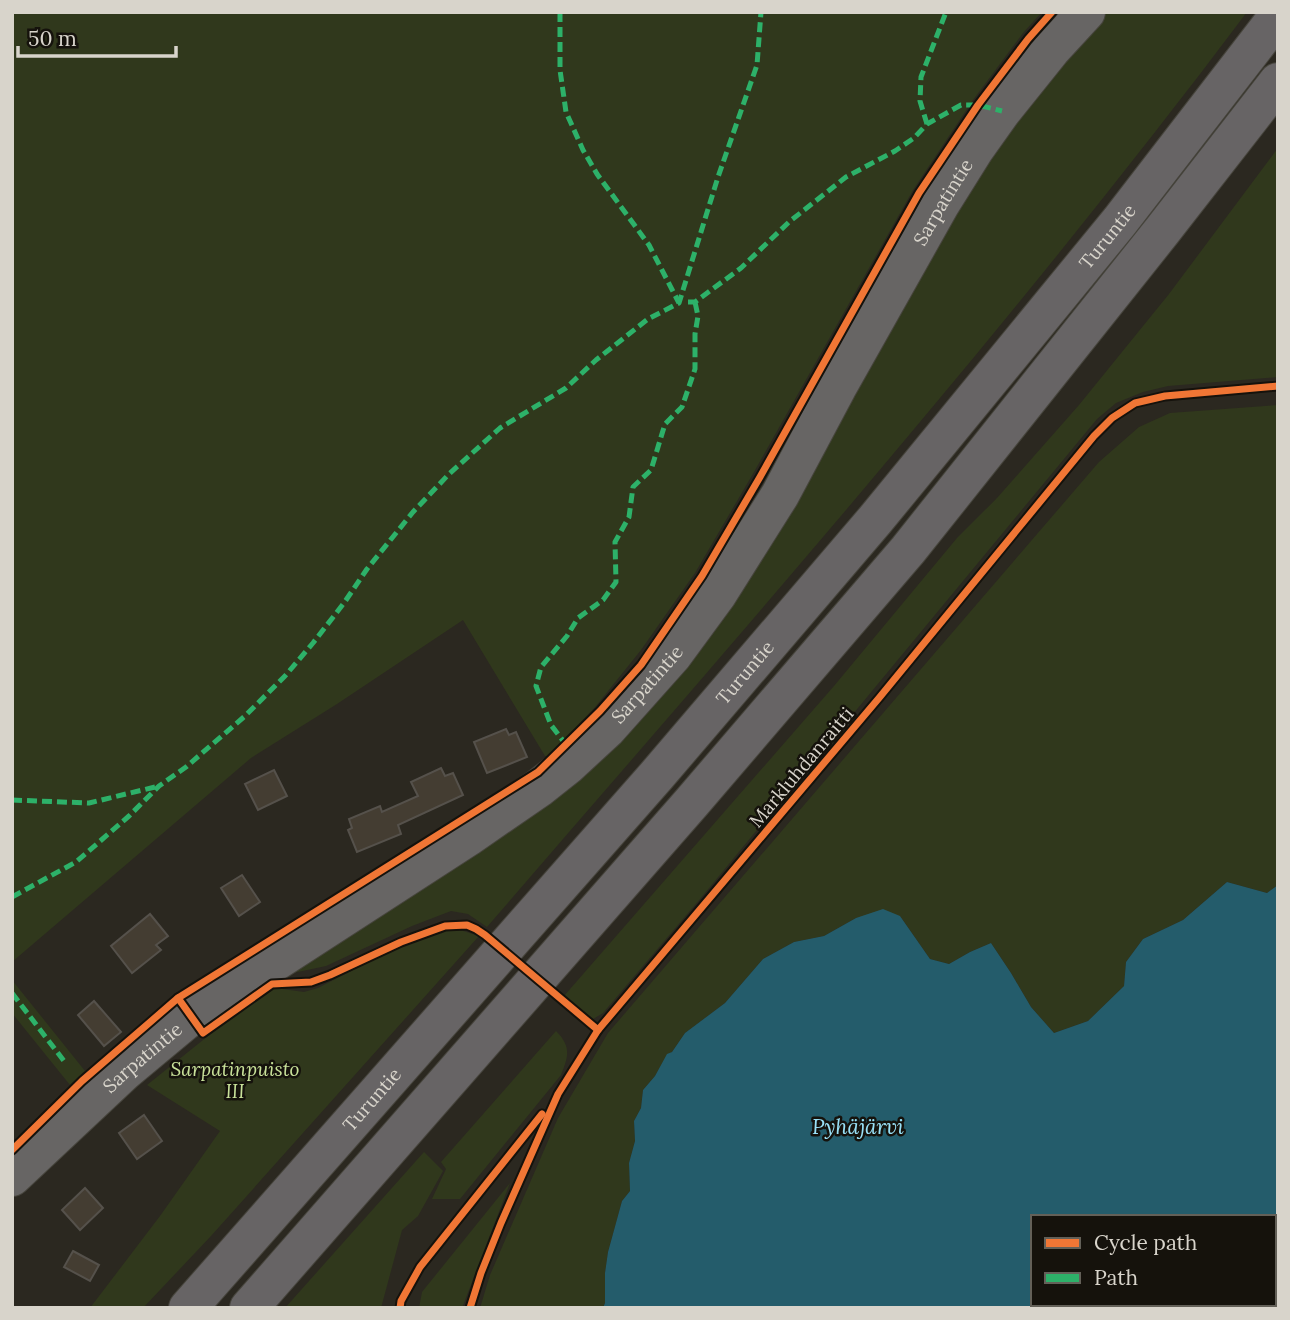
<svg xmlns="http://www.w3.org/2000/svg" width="1290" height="1320" font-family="Lora,serif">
<rect width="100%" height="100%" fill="#2b2820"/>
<g fill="#30381c">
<polygon points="12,12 1042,12 1023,33 973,100 913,190 754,472 695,573 641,650 596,706 549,756 545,756 463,620 337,704 251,758 12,962"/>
<path d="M1097 12H1247C1009 329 746 627 487 927L468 914 451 911 412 926 326 966 293 973 288 970 618 735 940 228Z"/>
<polygon points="1278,148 1278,257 1276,258 1278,258 1278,377 1168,386 1143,392 1116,403 1097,419 700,899 603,1013 593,1019 564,996 834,686 957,538 997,498 1079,405 1169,294"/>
<polygon points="1278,405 1278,885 1267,893 1227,882 1183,920 1143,939 1126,962 1124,986 1088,1021 1054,1033 1031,1007 1011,973 991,943 970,952 949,964 930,959 900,916 856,918 824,936 794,942 763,959 725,1003 685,1033 672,1052 667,1055 655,1076 643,1090 641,1108 634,1121 635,1141 629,1163 630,1191 622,1201 608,1252 605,1273 605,1303 603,1308 480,1308 490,1275 558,1118 608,1033 1099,462 1139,427 1170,413"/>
<polygon points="457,929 479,936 211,1236 143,1308 90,1308 160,1216 220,1131 147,1085 213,1032 275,988 304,992 318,988 386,953 436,933"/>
<polygon points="12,980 85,1071 70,1085 12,1013"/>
<path d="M556 1031C572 1047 568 1057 561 1075L460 1199H432L446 1169 441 1162Z"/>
<polygon points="424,1152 443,1171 418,1216 402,1230 381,1308 285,1308"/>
<polygon points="510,1183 462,1308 419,1308 422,1292"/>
</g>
<path fill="#245c6b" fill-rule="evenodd" d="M1227 882 1267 893 1278 885V1308H603L605 1303V1273L608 1252 622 1201 630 1191 629 1163 635 1141 634 1121 641 1108 643 1090 655 1076 667 1054 672 1052 685 1033 725 1003 763 959 794 942 824 936 856 918 883 909 900 916 930 959 949 964 970 952 991 943 1011 973 1031 1007 1054 1033 1088 1021 1124 986 1126 962 1143 939 1183 920ZM1033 1217H1274V1304H1033Z"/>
<g fill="#443d32" stroke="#55514b" stroke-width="2">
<polygon points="506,729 509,735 516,732 527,757 487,773 474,742"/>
<polygon points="441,768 445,776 453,773 463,795 398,825 401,834 357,852 348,830 352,828 349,819 380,806 382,812 418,796 411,782"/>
<polygon points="274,770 287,796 258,810 245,784"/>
<polygon points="242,875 260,902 239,916 221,888"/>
<polygon points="150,914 168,936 156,945 161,950 132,973 111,946"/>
<polygon points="94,1001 121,1032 104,1046 78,1015"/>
<polygon points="144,1115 162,1141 137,1159 119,1133"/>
<polygon points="85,1188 103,1208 80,1230 62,1210"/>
<polygon points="73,1251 99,1265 90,1281 64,1267"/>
</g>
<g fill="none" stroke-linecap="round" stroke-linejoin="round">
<g stroke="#46443c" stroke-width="40">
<g id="major">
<path id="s1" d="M12 1177 124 1072 190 1017 468 837 539 788 568 765 607 729 673 655 717 595 780 495 837 388 940 205 975 149 1002 111 1051 50 1086 12"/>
</g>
</g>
<g stroke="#46443c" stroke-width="40">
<g id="highway">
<path id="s2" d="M188 1308 657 775 875 520 1120 221 1278 16"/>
<polyline points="249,1308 692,802 908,550 1162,231 1278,82"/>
</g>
</g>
<use href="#major" stroke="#676564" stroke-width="38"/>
<use href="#highway" stroke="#676465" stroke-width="38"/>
<g stroke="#2db169" stroke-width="5" stroke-dasharray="10 5" stroke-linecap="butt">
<polyline points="560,12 560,70 566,112 583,150 597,174 649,245 679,303"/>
<polyline points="927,124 920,101 921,77 946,12"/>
<polyline points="688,302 695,302 741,268 789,222 846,177 895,151 914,138 927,124 961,105 978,105 1002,111"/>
<polyline points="567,746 551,725 536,686 541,667 567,636 578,618 603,600 616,582 615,542 629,517 633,487 651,470 665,424 682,407 695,369 695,334 698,316 695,302"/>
<polyline points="12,800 89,803 159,786"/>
<polyline points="12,897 76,862 129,816 159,786 186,767 245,716 285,676 313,643 344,603 367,569 413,512 449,474 500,428 566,388 596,360 648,319 679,303 718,177 757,65 761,12"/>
<polyline points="12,993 64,1061"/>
</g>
<g stroke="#15120c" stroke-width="11">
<g id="cycleway">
<polyline points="178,998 203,1033 272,984 311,982 330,975 401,942 445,926 467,925 476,929 485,935 598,1030"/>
<polyline points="12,1150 82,1081 178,998 538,772 600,711 641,665 702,576 760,477 919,193 978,105 1028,39 1052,12"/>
<polyline points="400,1308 401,1301 420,1267 542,1114"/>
<polyline points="470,1308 481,1273 501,1223 558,1094 598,1030 879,698 1094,436 1112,418 1135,403 1165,396 1278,386"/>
</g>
</g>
<use href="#cycleway" stroke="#f07635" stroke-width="7"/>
</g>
<g text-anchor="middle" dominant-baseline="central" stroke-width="5" stroke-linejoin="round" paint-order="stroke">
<g font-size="19" fill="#d8d4cb" stroke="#15120c">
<text stroke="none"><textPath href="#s1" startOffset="1374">Sarpatintie</textPath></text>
<text stroke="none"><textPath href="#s2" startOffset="1412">Turuntie</textPath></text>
<text stroke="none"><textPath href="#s2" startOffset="845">Turuntie</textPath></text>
<text stroke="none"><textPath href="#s1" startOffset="807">Sarpatintie</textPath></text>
<text transform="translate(801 767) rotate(-50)">Markluhdanraitti</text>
<text stroke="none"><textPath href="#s1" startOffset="177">Sarpatintie</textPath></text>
<text stroke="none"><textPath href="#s2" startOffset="278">Turuntie</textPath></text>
</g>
<g font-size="19" font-style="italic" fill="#c9e29a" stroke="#15120c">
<text x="235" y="1069">Sarpatinpuisto<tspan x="235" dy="22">III</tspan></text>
</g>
<g font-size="21" font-style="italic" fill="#99e1f7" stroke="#15120c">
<text x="858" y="1126">Pyhäjärvi</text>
</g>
</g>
<rect width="1290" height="1320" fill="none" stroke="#d8d4cb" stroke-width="28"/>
<rect x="1031" y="1215" width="245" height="91" fill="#15120c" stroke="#636058" stroke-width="2"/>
<rect x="1045" y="1238" width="35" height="10" fill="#f07635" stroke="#636058" stroke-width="2"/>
<text x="1094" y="1250" font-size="21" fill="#d8d4cb">Cycle path</text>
<rect x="1045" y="1273" width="35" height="10" fill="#2db169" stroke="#636058" stroke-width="2"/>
<text x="1094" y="1285" font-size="21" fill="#d8d4cb">Path</text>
<path d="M18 46v10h158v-10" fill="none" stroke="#d8d4cb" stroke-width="3.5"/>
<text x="28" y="46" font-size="21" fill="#d8d4cb" stroke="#15120c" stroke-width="5" paint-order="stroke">50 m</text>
</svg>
